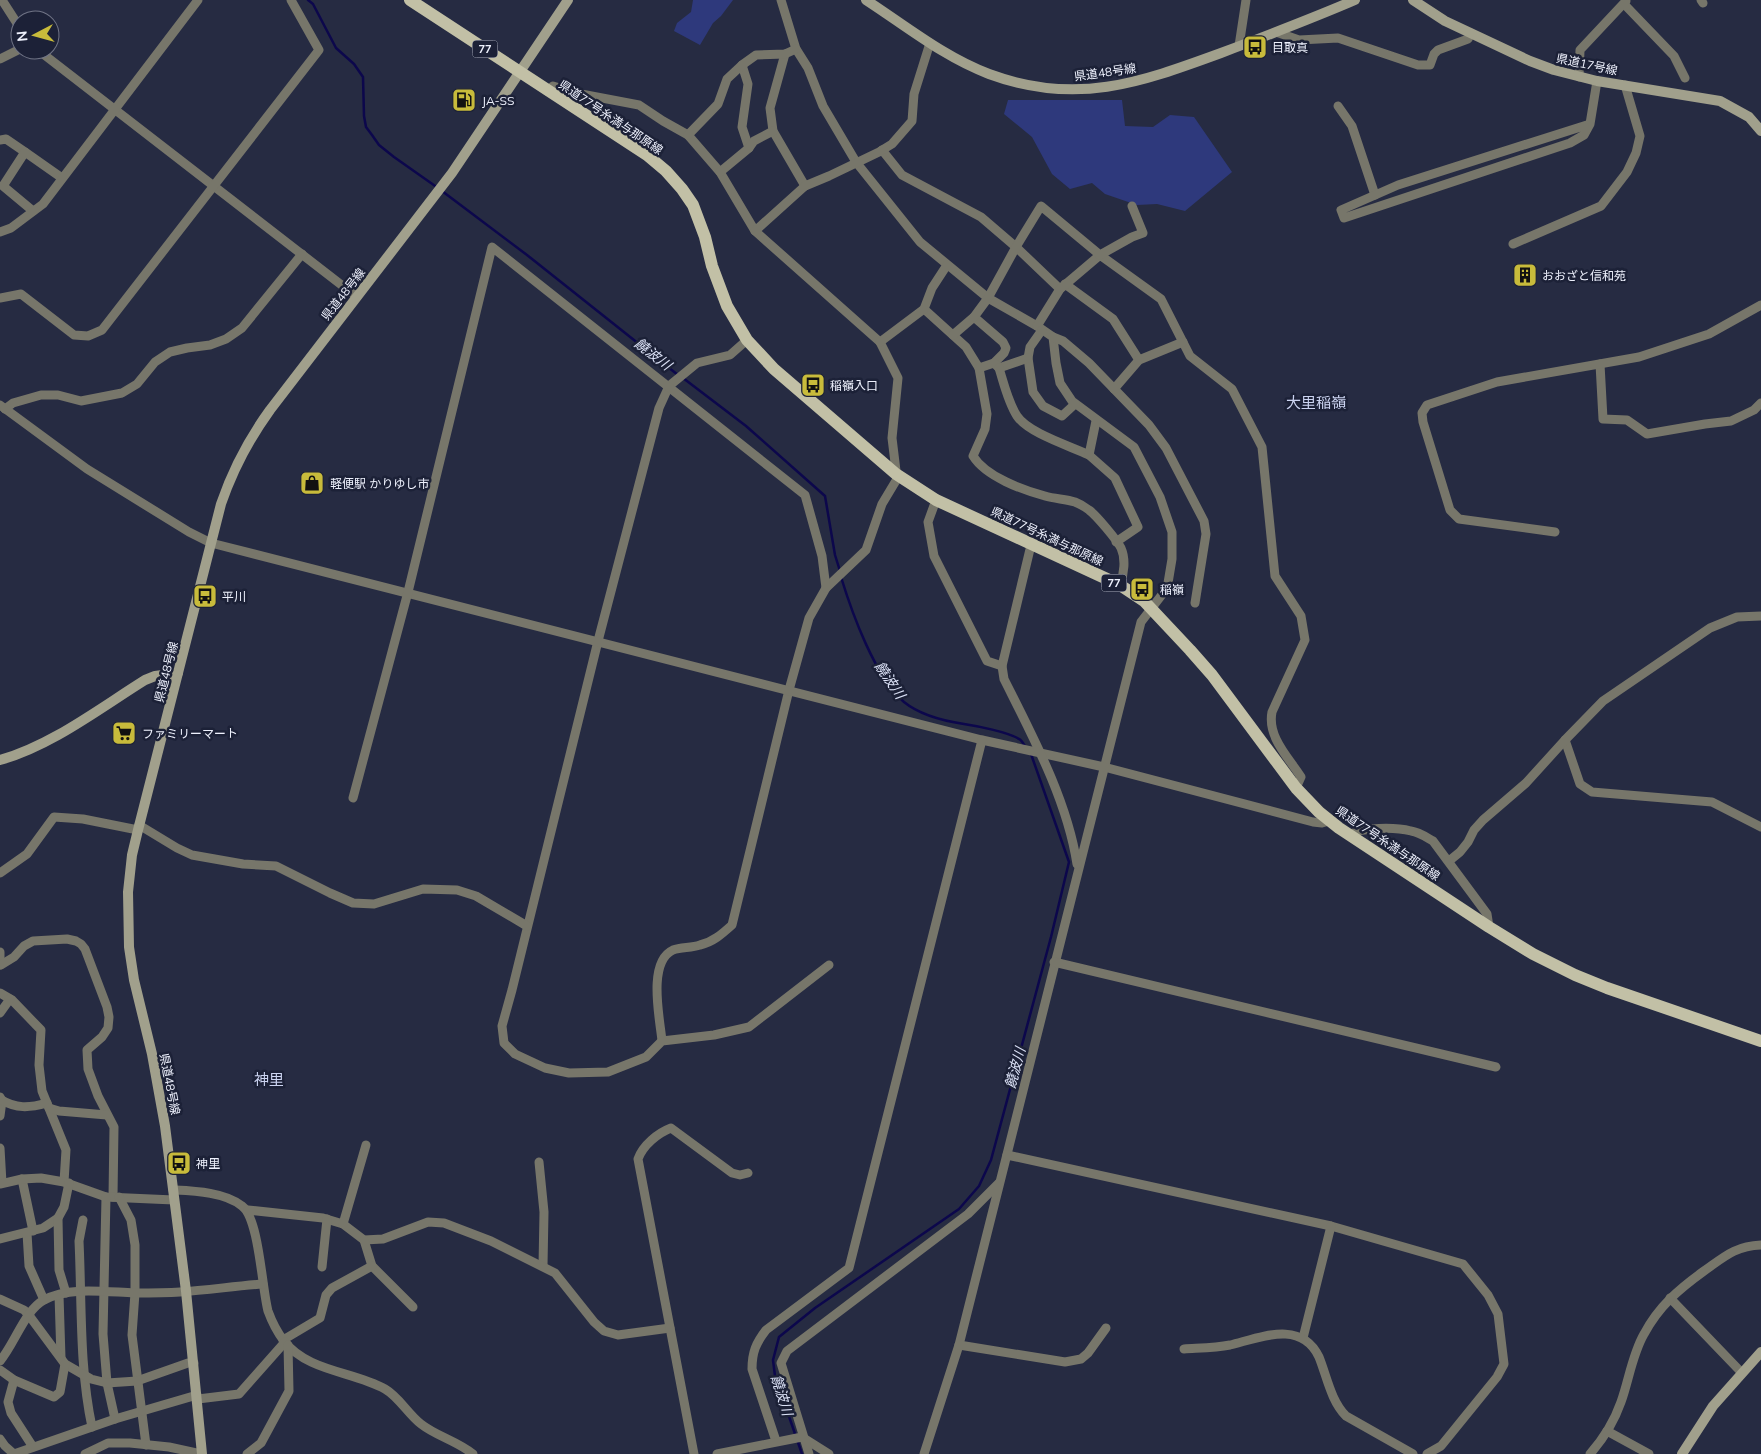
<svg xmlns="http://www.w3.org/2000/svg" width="1761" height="1454" font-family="Mulish,'Noto Sans JP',sans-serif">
<rect width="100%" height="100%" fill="#262b42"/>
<g fill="#2e397c">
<polygon points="693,0 733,0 721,16 713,23 700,45 674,31 677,23 691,12"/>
<polygon points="1008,100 1122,100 1125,126 1153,127 1170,115 1194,117 1232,172 1185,211 1157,204 1137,205 1105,194 1092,183 1070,189 1052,174 1032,137 1004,114"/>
</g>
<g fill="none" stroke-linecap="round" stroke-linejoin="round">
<g stroke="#0c074c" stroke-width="2.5">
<polyline points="308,0 313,4 336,48 354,64 363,77 364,116 366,127 372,135 379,145 394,157 438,188"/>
<polyline points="442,191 527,255 678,375"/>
<polyline points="683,378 746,426 825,496 835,555 840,571"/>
<path d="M841 577C852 613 875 677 904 702 920 715 944 721 964 724 977 726 1008 732 1019 739 1022 740 1024 745 1026 748"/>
<polyline points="802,1454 775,1376 773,1360 779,1337 815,1308 959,1209 979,1186 991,1160 1051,937 1069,862 1031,754"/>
</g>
<g stroke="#77766a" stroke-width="9">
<polyline points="2,0 20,28"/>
<polyline points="781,0 796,49 808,68 823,106 856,162 920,242 988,298 1037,326 1053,337 1056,363 1060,383 1072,401 1134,447 1160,497 1172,532 1172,559 1168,583 1164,592 1141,622 959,1345 924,1454"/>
<polyline points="1701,0 1703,3"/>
<polyline points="1624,4 1674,56 1685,78"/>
<polyline points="1276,32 1299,40 1338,38 1418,65 1430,65 1434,54 1438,50 1468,39 1471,33"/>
<polyline points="1239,46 1246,0"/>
<polyline points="38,50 357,297"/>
<polyline points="785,54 770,108 773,131 805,186"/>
<polyline points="0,59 20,49"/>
<polyline points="742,65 748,84 742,127 749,148"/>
<polyline points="1579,77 1580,50 1626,1"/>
<path d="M547 91 553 86 581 94 639 105 663 121 688 135 720 172 755 231 880 342 898 378 892 438 897 479 882 504 866 550 826 588 809 618 789 690 732 925C722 934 713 942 700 945 691 948 681 947 673 950 647 962 660 1019 662 1041"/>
<polyline points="1338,106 1352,126 1375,195"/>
<polyline points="1590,124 1398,185 1341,210 1344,218 1570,143 1584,135 1590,124 1597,81"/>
<polyline points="688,135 718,104 727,79 742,65 756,55 785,54 796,49"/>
<polyline points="0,140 6,139 25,152"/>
<polyline points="882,150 902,175 981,217 1016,247 1060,289"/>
<polyline points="720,172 749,148 754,141 773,131"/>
<polyline points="33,211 3,186 25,152 62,178"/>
<polyline points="755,231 805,186 829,176 879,152 892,144 912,121 914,94 930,43"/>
<polyline points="0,232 11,228 43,204 198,0"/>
<polyline points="1513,244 1601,206 1627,172 1636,153 1640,136 1625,85"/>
<polyline points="1065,284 1113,319 1139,360"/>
<polyline points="0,298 21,294 74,335 88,336 102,330 319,50 291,0"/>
<path d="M924 309 966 347 979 368 987 414 985 429 973 456C986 477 1023 490 1045 496 1055 499 1066 499 1075 502 1080 504 1085 507 1089 510 1096 515 1117 540 1121 548 1126 559 1124 574 1120 585"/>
<polyline points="974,317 1003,342 1006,348 1004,353 994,363"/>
<path d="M1037 326 1060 289 1100 255 1161 299 1190 356 1232 389 1262 447 1275 576 1301 616 1305 640 1272 712C1267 737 1289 758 1301 777L1296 788"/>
<polyline points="1042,330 1030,347 1028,358 1033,392 1043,406 1062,416 1075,404"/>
<polyline points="953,335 974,317 988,298 1016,247 1041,206 1100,255 1132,237 1143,233 1132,206"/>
<polyline points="1053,337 1063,341 1089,363 1149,425 1166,448 1204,521 1206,534 1195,603"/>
<polyline points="747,340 730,355 697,363 669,386 659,408 598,641 512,990 502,1026 504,1043 515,1054 545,1068 569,1073 608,1072 646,1057 662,1041 714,1035 749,1027 829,965"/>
<polyline points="880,342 924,309 932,288 947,265"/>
<polyline points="1600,364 1603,419 1627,420 1647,434 1705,424 1731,421 1754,410 1761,403"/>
<polyline points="979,368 994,363 999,368 1028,358"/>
<path d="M999 368C1004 384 1008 402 1017 416 1028 433 1070 446 1089 455"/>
<polyline points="1114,389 1139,360 1183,342"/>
<polyline points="0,405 87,469 189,532 211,543 982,740 1104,767 1313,822 1322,823 1329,821"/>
<polyline points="5,409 13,403 41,395 58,395 81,401 122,393 137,384 155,362 170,352 187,348 210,345 226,339 242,328 302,254"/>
<polyline points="1096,421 1089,455 1115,478 1138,527 1116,542"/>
<polyline points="936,500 928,522 934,556 987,661 1002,666"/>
<polyline points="1555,532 1459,519 1450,510 1423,422 1422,413 1427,405 1497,382 1639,357 1709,334 1761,305"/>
<path d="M1031 545 1002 666 1004 679C1033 737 1067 800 1077 864"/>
<polyline points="1565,740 1580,784 1592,792 1712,802 1761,827"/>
<polyline points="353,798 408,592 492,247 805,495 822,556 826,588"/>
<polyline points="139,825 177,848 192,855 243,864 276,866 330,893 353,903 374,904 423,889 457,890 476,896 527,926"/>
<path d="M1349 835C1362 827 1395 827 1411 831 1419 832 1426 837 1433 841L1487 914 1489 927"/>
<polyline points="1449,861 1460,852 1468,842 1474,830 1483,820 1526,783 1565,740 1603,701 1710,628 1737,617 1761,616"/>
<polyline points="0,873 27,854 54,817 83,819 138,830"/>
<polyline points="0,952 0,965"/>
<polyline points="1054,962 1496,1067"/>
<polyline points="1,965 14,957 24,946 33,941 67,939 76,941 81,944 85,949 107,1007 109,1017 108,1028 102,1037 87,1050 88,1069 98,1096 114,1127 113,1197"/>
<polyline points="0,993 12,1000 41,1030 39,1065 42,1091 66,1150 64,1182"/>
<polyline points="0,1013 10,999"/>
<polyline points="0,1097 2,1101 0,1116"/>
<path d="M0 1099C16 1109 29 1108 47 1103"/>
<polyline points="49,1108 59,1111 107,1115"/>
<polyline points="0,1148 2,1183"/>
<polyline points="1007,1155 1331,1226 1463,1264 1488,1295 1498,1314 1504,1364 1497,1377 1441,1446 1427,1454"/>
<polyline points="539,1162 544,1212 543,1266"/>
<polyline points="22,1179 33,1231"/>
<polyline points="0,1184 22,1179 41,1178 64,1182 106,1197 174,1200"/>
<path d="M173 1190C194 1191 225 1192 242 1206 259 1218 262 1289 268 1311 272 1322 277 1332 284 1341 308 1372 353 1371 385 1389 399 1397 408 1414 421 1424 436 1436 457 1441 473 1454"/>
<polyline points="106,1197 103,1334 107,1383 115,1419"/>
<polyline points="119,1197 131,1220 135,1245 135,1293 132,1335 146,1445"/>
<polyline points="248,1210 323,1218 343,1224 364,1240 383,1239 428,1222 444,1223 491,1241 555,1273 594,1322 604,1331 618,1335 670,1328"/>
<path d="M83 1220 79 1241C82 1303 79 1366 92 1427"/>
<polyline points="343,1224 366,1145"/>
<polyline points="27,1233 29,1266 44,1300"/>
<polyline points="0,1239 43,1228 58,1218"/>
<polyline points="364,1240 372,1266 413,1307"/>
<polyline points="322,1267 327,1219"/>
<polyline points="66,1293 59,1270 58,1218 64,1207 69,1183"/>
<polyline points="59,1295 61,1358"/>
<polyline points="1670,1298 1742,1373"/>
<polyline points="0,1299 24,1310 28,1314 65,1364 91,1379 107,1383 137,1381 188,1363 194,1363"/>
<polyline points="1303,1338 1331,1226"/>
<polyline points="283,1340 320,1318 326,1295 332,1288 372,1266"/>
<polyline points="959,1345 1065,1362 1081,1359 1088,1353 1106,1328"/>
<path d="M1184 1349C1199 1348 1215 1348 1230 1345 1259 1338 1301 1319 1319 1357 1327 1377 1331 1401 1346 1416L1413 1454"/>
<path d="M0 1361C15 1343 25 1310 44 1300 69 1286 107 1292 134 1293 149 1293 165 1293 180 1292 208 1290 236 1286 263 1284"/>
<polyline points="0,1370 14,1380 54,1397 60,1392 65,1364"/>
<polyline points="14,1380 8,1402 11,1413 33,1447"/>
<polyline points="198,1399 239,1394 285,1342"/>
<polyline points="1607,1431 1649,1454"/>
<polyline points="0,1439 5,1446 14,1454"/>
<path d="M776 1441 752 1369C752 1352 756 1343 766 1330L849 1268 982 740"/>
<polyline points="14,1454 115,1419 197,1395"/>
<polyline points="85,1454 108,1443 130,1443 169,1447 201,1454"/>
<polyline points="247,1454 261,1443 289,1391 288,1345"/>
<path d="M694 1454 638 1159C643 1145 658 1133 671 1128L732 1173 740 1175 748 1173"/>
<polyline points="717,1454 802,1437 829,1454"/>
<polyline points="809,1454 781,1363 787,1351 968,1214 999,1183"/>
<path d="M1590 1454C1604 1438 1614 1422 1621 1402 1629 1380 1632 1355 1644 1334 1659 1306 1679 1289 1704 1271 1724 1257 1735 1246 1761 1245"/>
</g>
<g stroke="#a1a08c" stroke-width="10">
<path d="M866 0C906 26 944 57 989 74 1076 106 1139 83 1221 53 1266 36 1311 19 1355 0"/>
<polyline points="1413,0 1445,21 1530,61 1554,70 1597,81 1720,101 1749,117 1761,131"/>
<path d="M0 760C51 746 100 708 145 680L155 676 178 673"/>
<path d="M202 1454 186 1291 165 1126 152 1054 134 980 129 947 128 892 132 855 138 830 221 504C233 469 249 439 270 410L452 173 568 0"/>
<polyline points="1682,1454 1713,1406 1761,1352"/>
</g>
<polyline stroke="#c2c0a6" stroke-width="12" points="410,0 647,155 666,171 682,189 693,205 705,237 712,266 727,306 747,340 774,369 896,474 936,500 1120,585 1144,601 1190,650 1212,675 1296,788 1319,812 1339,828 1489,927 1533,954 1575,975 1607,988 1761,1041"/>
</g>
<defs>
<g id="bus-square" transform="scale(1.25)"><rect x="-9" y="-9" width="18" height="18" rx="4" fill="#c8bb3b" stroke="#1c2137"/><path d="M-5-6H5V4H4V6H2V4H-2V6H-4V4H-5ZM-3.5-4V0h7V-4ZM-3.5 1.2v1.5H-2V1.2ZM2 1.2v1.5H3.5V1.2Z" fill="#111"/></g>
<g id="fuel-square" transform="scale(1.25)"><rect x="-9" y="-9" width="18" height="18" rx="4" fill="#c8bb3b" stroke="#1c2137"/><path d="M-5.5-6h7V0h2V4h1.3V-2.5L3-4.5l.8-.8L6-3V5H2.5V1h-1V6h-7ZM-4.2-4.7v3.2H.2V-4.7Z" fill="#111"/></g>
<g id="building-square" transform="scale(1.25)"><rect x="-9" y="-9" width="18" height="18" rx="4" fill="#c8bb3b" stroke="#1c2137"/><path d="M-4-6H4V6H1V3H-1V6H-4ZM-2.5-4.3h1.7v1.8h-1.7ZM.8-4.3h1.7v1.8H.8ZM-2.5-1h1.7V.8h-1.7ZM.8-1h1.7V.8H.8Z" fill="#111"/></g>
<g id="shop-square" transform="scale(1.25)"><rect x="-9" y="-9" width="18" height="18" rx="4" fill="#c8bb3b" stroke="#1c2137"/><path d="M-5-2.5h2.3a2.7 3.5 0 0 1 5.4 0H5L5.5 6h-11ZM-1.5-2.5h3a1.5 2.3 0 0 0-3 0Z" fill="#111"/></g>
<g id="supermarket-square" transform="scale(1.25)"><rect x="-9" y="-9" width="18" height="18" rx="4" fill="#c8bb3b" stroke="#1c2137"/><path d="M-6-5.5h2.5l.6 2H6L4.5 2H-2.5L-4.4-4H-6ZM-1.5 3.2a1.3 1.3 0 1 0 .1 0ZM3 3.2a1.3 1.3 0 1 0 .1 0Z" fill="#111"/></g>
</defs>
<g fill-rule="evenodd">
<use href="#bus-square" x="1255" y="47"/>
<use href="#fuel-square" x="464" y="100"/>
<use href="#building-square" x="1525" y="275"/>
<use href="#bus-square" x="813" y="385"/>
<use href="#shop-square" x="312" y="483"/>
<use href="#bus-square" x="1142" y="589"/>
<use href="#bus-square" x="205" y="596"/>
<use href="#supermarket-square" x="124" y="733"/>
<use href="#bus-square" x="179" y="1163"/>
</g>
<g text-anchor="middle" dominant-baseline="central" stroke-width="5" stroke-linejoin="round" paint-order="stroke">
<g fill="#1c2137" stroke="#afb3c2" stroke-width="1">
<rect x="472.5" y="40.5" width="25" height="17" rx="4"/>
<rect x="1101.5" y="574.5" width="25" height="17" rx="4"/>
</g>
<g font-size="11" font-weight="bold" fill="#eef1fd">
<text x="485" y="49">77</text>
<text x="1114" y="583">77</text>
</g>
<g font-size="12" fill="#eef1fd" stroke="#1c2137" text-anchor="start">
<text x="1272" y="47">目取真</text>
<text x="482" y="100">JA-SS</text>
<text x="1542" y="275">おおざと信和苑</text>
<text x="830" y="385">稲嶺入口</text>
<text x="330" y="483">軽便駅 かりゆし市</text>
<text x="1160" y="589">稲嶺</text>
<text x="222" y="596">平川</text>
<text x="142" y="733">ファミリーマート</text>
<text x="196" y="1163">神里</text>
</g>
<g font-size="12" fill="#eef1fd" stroke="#1c2137">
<text transform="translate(1587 64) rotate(12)">県道17号線</text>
<text transform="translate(1105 72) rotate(-8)">県道48号線</text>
<text transform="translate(611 117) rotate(34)">県道77号糸満与那原線</text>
<text transform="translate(343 294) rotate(-52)">県道48号線</text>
<text transform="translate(1047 536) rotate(25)">県道77号糸満与那原線</text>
<text transform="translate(166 672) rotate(-76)">県道48号線</text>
<text transform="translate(1388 843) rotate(34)">県道77号糸満与那原線</text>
<text transform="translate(170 1084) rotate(79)">県道48号線</text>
</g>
<g font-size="14" font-style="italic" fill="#dce2f7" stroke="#1c2137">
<text transform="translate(653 354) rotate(38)">饒波川</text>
<text transform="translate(890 680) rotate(56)">饒波川</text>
<text transform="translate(1015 1068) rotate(-75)">饒波川</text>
<text transform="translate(782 1395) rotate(73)">饒波川</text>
</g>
<g font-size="15" fill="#cbd3f0" stroke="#1c2137">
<text x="1316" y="402">大里稲嶺</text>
<text x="269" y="1079">神里</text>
</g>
</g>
<g transform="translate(35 35) rotate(264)"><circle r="24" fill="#1c2137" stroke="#707486"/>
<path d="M0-4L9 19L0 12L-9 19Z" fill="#c8bb3b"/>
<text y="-8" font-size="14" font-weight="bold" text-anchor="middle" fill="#eef1fd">N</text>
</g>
</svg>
